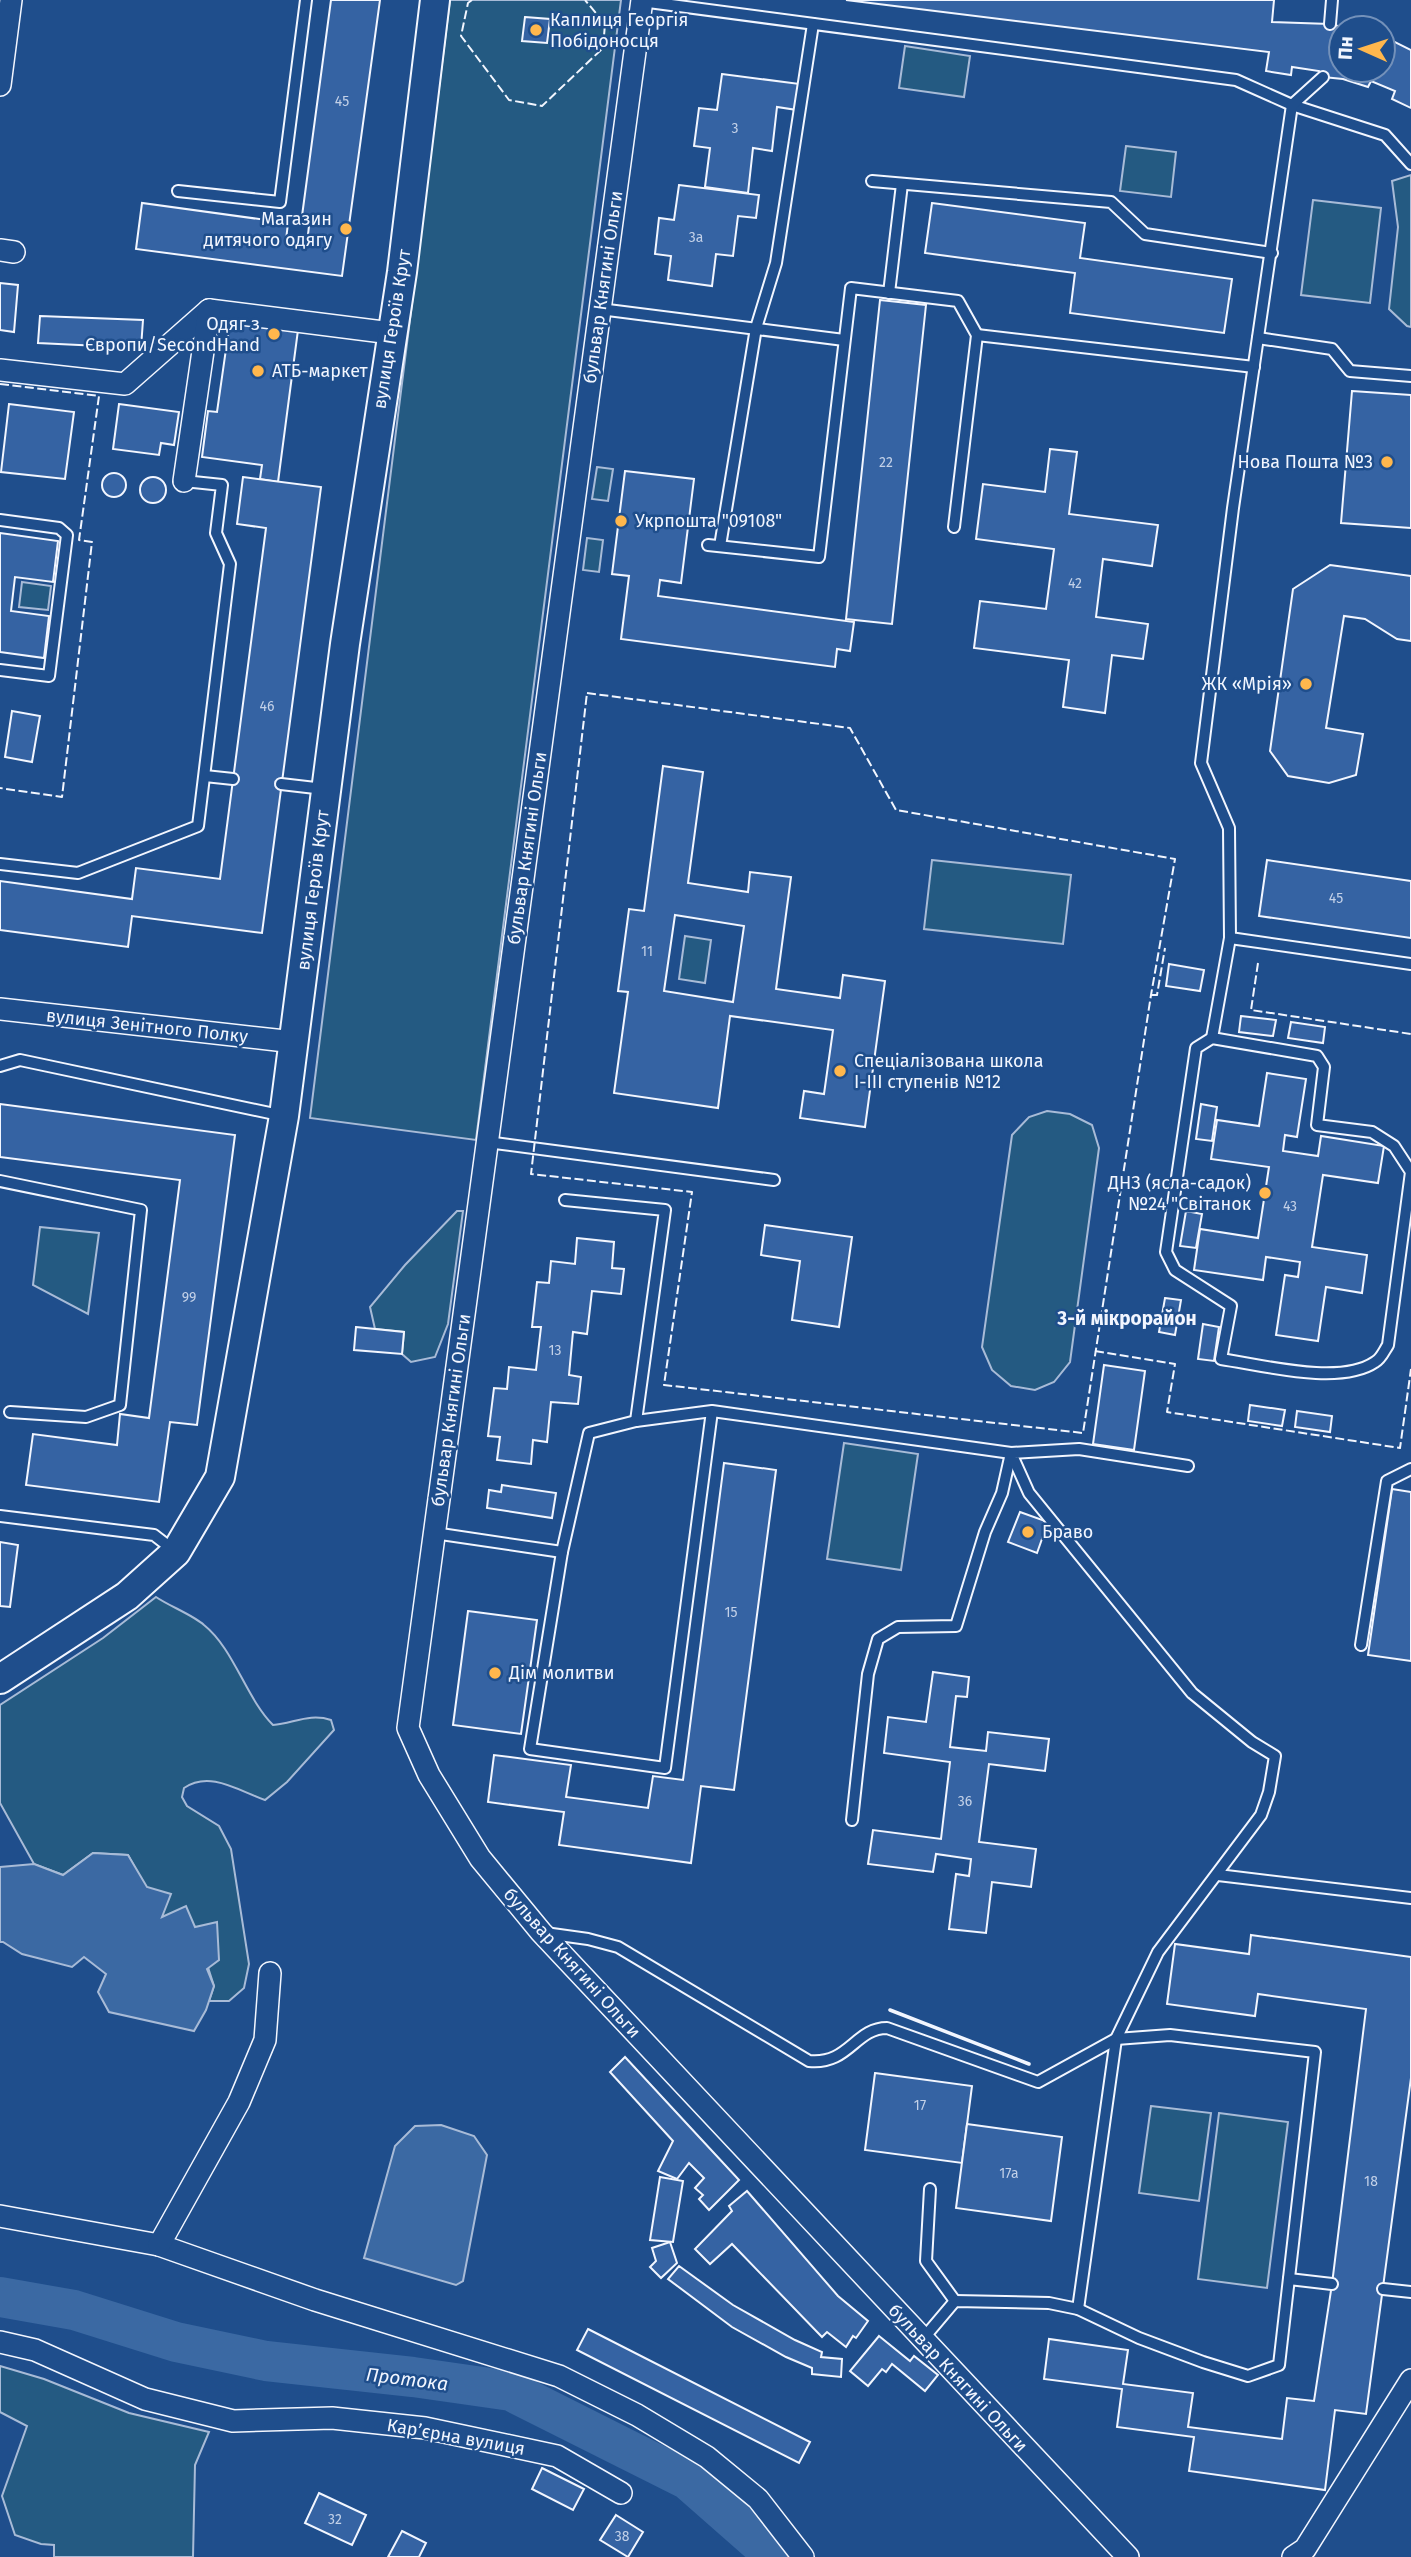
<svg xmlns="http://www.w3.org/2000/svg" width="1411" height="2557" font-family="'Fira Sans',sans-serif">
<rect width="100%" height="100%" fill="#1f4e8c"/>
<g fill="#245a82" stroke="#a8bbd7" stroke-width="2">
<polygon points="450,0 621,0 476,1140 310,1118"/>
<polygon points="905,46 970,56 964,97 899,88"/>
<polygon points="1126,146 1176,152 1171,197 1120,191"/>
<polygon points="1411,175 1411,327 1407,326 1389,309 1398,227 1392,181"/>
<polygon points="1313,200 1381,208 1370,303 1301,295"/>
<polygon points="597,467 613,469 608,501 592,499"/>
<polygon points="587,538 603,540 599,572 583,570"/>
<polygon points="22,582 51,586 48,610 19,607"/>
<polygon points="932,860 1071,875 1063,944 924,929"/>
<polygon points="685,936 711,940 705,983 679,979"/>
<polygon points="1047,1111 1070,1114 1092,1125 1099,1148 1070,1362 1054,1382 1035,1390 1011,1386 992,1370 982,1347 1012,1135 1029,1117"/>
<polygon points="457,1211 463,1211 448,1324 435,1357 411,1362 402,1354 404,1332 375,1329 370,1307 405,1265"/>
<polygon points="40,1227 99,1233 88,1314 33,1285"/>
<polygon points="844,1443 918,1454 901,1570 827,1559"/>
<path d="M156 1597C169 1606 193 1615 204 1625 234 1649 246 1698 273 1725 294 1723 310 1713 331 1720L334 1730 287 1782 265 1800C239 1791 210 1770 184 1788L182 1797 187 1806 219 1826 231 1849 249 1964 244 1988 229 2001H209L214 1986 195 1927 162 1918 128 1855 93 1853 63 1875 34 1864 0 1803V1705L103 1638Z"/>
<polygon points="1151,2106 1211,2113 1199,2201 1139,2193"/>
<polygon points="1219,2113 1288,2122 1267,2288 1198,2279"/>
<polygon points="0,2366 44,2379 129,2413 209,2432 195,2465 193,2557 54,2557 54,2545 41,2544 15,2535 2,2496 27,2426 0,2412"/>
</g>
<g fill="#3b69a3" stroke="#a8bbd7" stroke-width="2">
<polygon points="93,1853 128,1855 147,1887 171,1894 162,1917 186,1906 195,1927 217,1922 219,1960 207,1969 214,1986 206,2010 194,2031 109,2012 98,1992 106,1974 84,1957 72,1967 22,1954 3,1942 0,1942 0,1867 34,1864 63,1875"/>
<polygon points="441,2125 474,2136 487,2155 463,2281 456,2285 364,2258 395,2146 415,2126"/>
</g>
<g fill="none" stroke-linecap="round" stroke-linejoin="round">
<polyline stroke="#3b69a3" stroke-width="40" points="0,2297 74,2310 176,2342 266,2361 413,2377 511,2391 688,2480 762,2545 770,2557"/>
</g>
<g fill="#3563a3" stroke="#f2f6ff" stroke-width="2" fill-rule="evenodd">
<polygon points="331,0 380,0 342,276 136,249 142,203 288,223 286,240 307,243 310,217 302,216"/>
<polygon points="846,0 1274,0 1272,22 1330,24 1346,28 1341,28 1341,70 1383,70 1383,36 1411,50 1411,108 1392,99 1395,91 1371,81 1368,87 1343,79 1323,77 1319,75 1319,71 1292,67 1291,75 1266,71 1269,52"/>
<polygon points="525,17 550,19 547,43 522,41"/>
<polygon points="722,74 800,84 797,110 777,107 772,151 753,148 748,193 705,187 710,148 694,146 699,108 717,110"/>
<polygon points="679,185 759,195 756,218 738,216 733,256 716,254 712,286 668,280 671,256 655,254 659,218 674,220"/>
<polygon points="932,203 1085,223 1080,258 1232,279 1224,333 1070,313 1075,273 925,253"/>
<polygon points="0,283 18,285 14,332 0,330"/>
<polygon points="880,300 926,305 892,624 846,619"/>
<polygon points="40,316 143,320 141,348 38,343"/>
<polygon points="230,321 298,330 278,482 260,479 262,465 202,457 208,411 217,412"/>
<polygon points="1352,391 1411,395 1411,528 1341,523"/>
<polygon points="9,404 74,412 65,479 1,472"/>
<polygon points="119,404 179,412 174,445 161,443 159,455 113,449"/>
<polygon points="1050,449 1077,452 1069,514 1158,525 1152,566 1103,559 1096,617 1148,624 1143,659 1112,655 1105,713 1063,707 1069,660 974,648 980,601 1046,609 1054,549 976,539 983,484 1045,492"/>
<polygon points="625,471 694,479 681,583 660,580 658,596 854,622 850,651 837,649 835,667 621,639 629,576 612,574"/>
<circle cx="114" cy="485" r="12"/>
<polygon points="243,477 321,487 262,933 132,916 128,947 0,930 0,881 132,899 136,868 220,879 266,528 237,524"/>
<circle cx="153" cy="490" r="13"/>
<polygon points="0,533 58,541 53,582 15,577 11,611 49,616 44,658 0,652"/>
<polygon points="1330,565 1411,576 1411,641 1397,639 1365,619 1344,616 1326,728 1363,734 1356,775 1329,783 1288,776 1270,751 1293,589"/>
<polygon points="12,711 40,716 32,762 5,757"/>
<path d="M663 766 703 772 688 883 748 892 750 872 791 877 776 989 840 998 843 975 885 981 865 1127 800 1118 804 1091 824 1094 833 1030 730 1016 718 1108 614 1093 628 992 618 991 629 909 644 911ZM675 915 744 926 733 1002 664 991Z"/>
<polygon points="1267,860 1411,881 1411,938 1259,916"/>
<polygon points="1169,964 1204,970 1200,991 1166,986"/>
<polygon points="1241,1016 1276,1020 1273,1036 1239,1032"/>
<polygon points="1291,1022 1325,1027 1323,1043 1288,1038"/>
<polygon points="1267,1073 1306,1079 1297,1137 1285,1135 1283,1151 1318,1156 1321,1136 1384,1146 1378,1183 1323,1175 1312,1247 1367,1255 1362,1293 1326,1287 1318,1341 1276,1335 1285,1275 1298,1277 1300,1262 1266,1257 1263,1280 1194,1270 1200,1229 1258,1238 1269,1167 1211,1159 1217,1120 1259,1126"/>
<polygon points="0,1104 235,1135 197,1425 170,1422 159,1502 26,1485 33,1434 117,1445 120,1414 149,1418 180,1180 0,1157"/>
<polygon points="1201,1104 1217,1107 1212,1141 1196,1139"/>
<polygon points="1186,1211 1202,1214 1196,1248 1180,1246"/>
<polygon points="765,1225 852,1237 839,1327 792,1320 800,1261 761,1255"/>
<polygon points="577,1238 614,1242 612,1268 624,1269 621,1294 592,1291 587,1334 573,1332 569,1375 581,1377 578,1404 551,1402 547,1442 533,1440 531,1464 497,1460 500,1437 488,1436 494,1388 507,1389 509,1367 536,1370 541,1327 532,1327 537,1282 549,1283 551,1261 575,1264"/>
<polygon points="1165,1298 1181,1300 1175,1335 1159,1332"/>
<polygon points="1203,1324 1219,1327 1214,1361 1198,1359"/>
<polygon points="356,1327 404,1332 402,1354 354,1350"/>
<polygon points="1104,1365 1145,1371 1134,1450 1093,1444"/>
<polygon points="1250,1405 1285,1410 1282,1426 1248,1421"/>
<polygon points="1297,1411 1332,1416 1330,1432 1295,1427"/>
<polygon points="724,1463 776,1470 734,1790 701,1786 691,1863 559,1845 564,1812 488,1802 494,1755 571,1765 566,1797 648,1808 653,1776 683,1780"/>
<polygon points="502,1485 556,1493 552,1518 487,1508 489,1490 501,1492"/>
<polygon points="1392,1489 1411,1492 1411,1661 1368,1655"/>
<polygon points="1020,1512 1048,1522 1037,1553 1008,1542"/>
<polygon points="0,1542 18,1545 10,1607 0,1606"/>
<polygon points="468,1611 537,1620 521,1734 453,1725"/>
<polygon points="933,1672 969,1677 967,1697 956,1696 950,1747 986,1751 988,1732 1049,1739 1045,1771 989,1764 979,1842 1036,1849 1031,1887 992,1882 986,1933 949,1929 956,1874 969,1876 971,1859 936,1854 933,1872 868,1864 873,1830 941,1839 950,1762 884,1753 888,1717 926,1722"/>
<polygon points="1251,1935 1411,1957 1411,2078 1366,2414 1335,2410 1325,2490 1189,2471 1194,2437 1117,2427 1122,2389 1044,2379 1049,2339 1128,2350 1123,2384 1193,2393 1188,2427 1282,2439 1287,2398 1314,2401 1332,2284 1366,2009 1258,1994 1255,2016 1167,2004 1175,1944 1249,1954"/>
<polygon points="625,2057 739,2180 709,2210 699,2199 703,2195 695,2188 704,2178 689,2163 677,2179 658,2171 673,2141 610,2072"/>
<polygon points="875,2073 972,2086 962,2163 865,2150"/>
<polygon points="967,2124 1062,2137 1051,2221 956,2208"/>
<polygon points="660,2177 683,2181 673,2242 650,2240"/>
<polygon points="747,2191 838,2296 868,2321 856,2338 853,2336 846,2347 827,2332 822,2337 732,2244 710,2264 695,2249 732,2211 729,2206"/>
<polygon points="670,2242 677,2263 661,2278 650,2267 656,2261 652,2248"/>
<polygon points="679,2266 733,2305 795,2340 822,2352 821,2357 842,2359 841,2377 812,2374 812,2368 786,2357 732,2327 668,2279"/>
<polygon points="588,2329 810,2442 799,2463 577,2350"/>
<polygon points="879,2336 910,2361 914,2356 938,2375 925,2391 892,2364 886,2372 882,2369 868,2386 850,2371"/>
<polygon points="542,2468 584,2489 573,2510 532,2489"/>
<polygon points="319,2493 366,2515 352,2545 305,2523"/>
<polygon points="616,2515 643,2532 628,2557 600,2540"/>
<polygon points="402,2531 426,2543 419,2557 388,2557"/>
</g>
<g fill="none" stroke-linecap="round" stroke-linejoin="round">
<g stroke="#f2f6ff" stroke-width="14">
<g id="lane">
<polyline points="641,1 1236,80 1292,105 1385,135 1411,164"/>
<polyline points="1330,24 1332,0"/>
<polyline points="1323,77 1292,105 1233,508 1201,763 1229,828 1230,938 1411,964"/>
<polyline points="872,181 1111,202 1145,234 1272,253"/>
<polyline points="178,191 280,202 306,0"/>
<polyline points="889,293 902,184"/>
<polyline points="600,309 844,340"/>
<polyline points="977,335 1254,367"/>
<polyline points="1258,338 1332,349 1350,371 1411,376"/>
<polyline points="0,520 59,528 67,535 49,676 0,670"/>
<polyline points="708,545 819,557 851,288 958,301 977,335 954,527"/>
<polyline points="720,546 756,328 776,263 813,24"/>
<polyline points="205,776 233,779"/>
<polyline points="281,784 324,789"/>
<polyline points="0,864 78,873 198,826 230,564 216,533 222,485 184,481"/>
<path d="M1212 1038 1317 1056 1324 1067 1317 1125 1372 1132 1394 1146 1411 1172 1388 1345C1384 1351 1381 1359 1375 1362 1340 1386 1262 1365 1221 1359L1231 1306 1175 1270 1166 1252 1196 1048Z"/>
<polyline points="1212,1038 1230,938"/>
<polyline points="0,1066 20,1060 284,1116"/>
<polyline points="487,1142 774,1180"/>
<polyline points="0,1181 141,1210 120,1405 86,1417 10,1412"/>
<polyline points="565,1200 665,1210 636,1421"/>
<polyline points="712,1411 665,1768 530,1749 562,1552 589,1433 636,1421 712,1411 1011,1453 1002,1493 985,1532 956,1626 898,1627 878,1639 868,1674 852,1820"/>
<polyline points="0,1516 154,1535 176,1552"/>
<polyline points="434,1533 562,1552"/>
<polyline points="1361,1645 1387,1481 1411,1469"/>
<polyline points="1218,1875 1411,1898"/>
<path d="M545 1933 588 1939 618 1947 809 2061C849 2065 855 2028 887 2028L1038 2082 1116 2039 1170 2035 1315 2052 1279 2365 1248 2376 1203 2362 1139 2338 1078 2309 1049 2303 955 2301 922 2340"/>
<polyline points="930,2189 926,2261 955,2301"/>
<polyline points="1289,2279 1332,2284"/>
<polyline points="1383,2289 1411,2292"/>
<polyline points="1078,2309 1116,2039 1158,1952 1261,1815 1269,1792 1275,1756 1252,1742 1192,1693 1029,1493 1011,1453 1079,1449 1188,1466"/>
</g>
</g>
<g stroke="#f2f6ff" stroke-width="24">
<g id="street">
<polyline points="642,0 408,1728 429,1775 480,1858 541,1932 1128,2557"/>
<polyline points="0,85 11,0"/>
<polyline points="0,250 14,252"/>
<polyline points="0,370 125,384 209,310 391,333"/>
<polyline points="184,481 209,310"/>
<polyline points="0,1009 294,1042"/>
<polyline points="0,2216 159,2245 315,2300 559,2376 637,2415 707,2457 758,2499 803,2557"/>
<polyline points="159,2245 239,2102 265,2040 270,1973"/>
<polyline points="0,2342 35,2350 145,2399 233,2421 332,2418 425,2428 557,2456 621,2493"/>
<polyline points="1293,2557 1305,2549 1411,2380"/>
</g>
</g>
<g stroke="#f2f6ff" stroke-width="32">
<polyline id="secondary" points="0,1679 127,1596 176,1552 220,1477 284,1116 345,644 402,272 435,0"/>
</g>
<use href="#lane" stroke="#1f4e8c" stroke-width="10"/>
<use href="#street" stroke="#1f4e8c" stroke-width="21"/>
<use href="#secondary" stroke="#1f4e8c" stroke-width="28"/>
<g stroke="#f2f6ff" stroke-width="2" stroke-dasharray="9 3.5" stroke-linecap="butt">
<polyline points="472,0 468,3 461,36 509,100 542,106 603,48 605,24 585,0"/>
<polyline points="0,384 99,396 79,540 92,542 62,797 0,788"/>
<polygon points="587,693 850,728 896,810 1175,859 1151,995 1083,1433 664,1385 692,1192 531,1174"/>
<polyline points="1258,963 1251,1010 1411,1034"/>
<polyline points="1151,995 1157,995 1165,948"/>
<polyline points="1095,1351 1175,1364 1167,1412 1400,1448 1411,1369"/>
</g>
<polyline stroke="#f2f6ff" stroke-width="3.5" points="890,2010 1029,2064"/>
</g>
<g fill="#ffb74d" stroke="#1f4e8c" stroke-width="2.5">
<circle cx="536" cy="30" r="7"/>
<circle cx="346" cy="229" r="7"/>
<circle cx="274" cy="334" r="7"/>
<circle cx="258" cy="371" r="7"/>
<circle cx="1387" cy="462" r="7"/>
<circle cx="621" cy="521" r="7"/>
<circle cx="1306" cy="684" r="7"/>
<circle cx="840" cy="1071" r="7"/>
<circle cx="1265" cy="1193" r="7"/>
<circle cx="1028" cy="1532" r="7"/>
<circle cx="495" cy="1673" r="7"/>
</g>
<g text-anchor="middle" dominant-baseline="central" stroke-width="5" stroke-linejoin="round" paint-order="stroke">
<g font-size="14" fill="#c3d1e8">
<text x="342" y="101">45</text>
<text x="735" y="128">3</text>
<text x="696" y="237">3а</text>
<text x="886" y="462">22</text>
<text x="1075" y="583">42</text>
<text x="267" y="706">46</text>
<text x="1336" y="898">45</text>
<text x="647" y="951">11</text>
<text x="1290" y="1206">43</text>
<text x="189" y="1297">99</text>
<text x="555" y="1350">13</text>
<text x="731" y="1612">15</text>
<text x="965" y="1801">36</text>
<text x="920" y="2105">17</text>
<text x="1009" y="2173">17а</text>
<text x="1371" y="2181">18</text>
<text x="335" y="2519">32</text>
<text x="622" y="2536">38</text>
</g>
<g font-size="18" fill="#f2f6ff" stroke="#1f4e8c" text-anchor="start">
<text x="550" y="20">Каплиця Георгія<tspan x="550" dy="21">Побідоносця</tspan></text>
<text x="332" y="219" text-anchor="end">Магазин<tspan x="332" dy="21">дитячого одягу</tspan></text>
<text x="260" y="324" text-anchor="end">Одяг з<tspan x="260" dy="21">Європи/SecondHand</tspan></text>
<text x="272" y="371">АТБ-маркет</text>
<text x="1373" y="462" text-anchor="end">Нова Пошта №3</text>
<text x="635" y="521">Укрпошта "09108"</text>
<text x="1292" y="684" text-anchor="end">ЖК «Мрія»</text>
<text x="854" y="1061">Спеціалізована школа<tspan x="854" dy="21">І-ІІІ ступенів №12</tspan></text>
<text x="1251" y="1183" text-anchor="end">ДНЗ (ясла-садок)<tspan x="1251" dy="21">№24 "Світанок</tspan></text>
<text x="1042" y="1532">Браво</text>
<text x="509" y="1673">Дім молитви</text>
</g>
<g font-size="18" fill="#f2f6ff" stroke="#1f4e8c">
<text transform="translate(603 287) rotate(-82)">бульвар Княгині Ольги</text>
<text transform="translate(392 329) rotate(-81)">вулиця Героїв Крут</text>
<text transform="translate(527 848) rotate(-82)">бульвар Княгині Ольги</text>
<text transform="translate(313 890) rotate(-83)">вулиця Героїв Крут</text>
<text transform="translate(147 1026) rotate(6)">вулиця Зенітного Полку</text>
<text transform="translate(451 1410) rotate(-82)">бульвар Княгині Ольги</text>
<text transform="translate(572 1963) rotate(48)">бульвар Княгині Ольги</text>
<text transform="translate(958 2378) rotate(47)">бульвар Княгині Ольги</text>
<text transform="translate(456 2437) rotate(10)">Карʼєрна вулиця</text>
</g>
<g font-size="19" font-weight="bold" fill="#f2f6ff" stroke="#1f4e8c">
<text x="1127" y="1318">3-й мікрорайон</text>
</g>
<g font-size="19" font-style="italic" fill="#f2f6ff" stroke="#1f4e8c">
<text transform="translate(407 2379) rotate(7)">Протока</text>
</g>
</g>
<g transform="translate(1362 49) rotate(273)"><circle r="33" fill="#1f4e8c" stroke="#7391ba" stroke-width="2"/>
<path d="M0-5L12 26L0 18L-12 26Z" fill="#ffb74d"/>
<text y="-10" font-size="19" font-weight="bold" text-anchor="middle" fill="#f2f6ff">Пн</text>
</g>
</svg>
